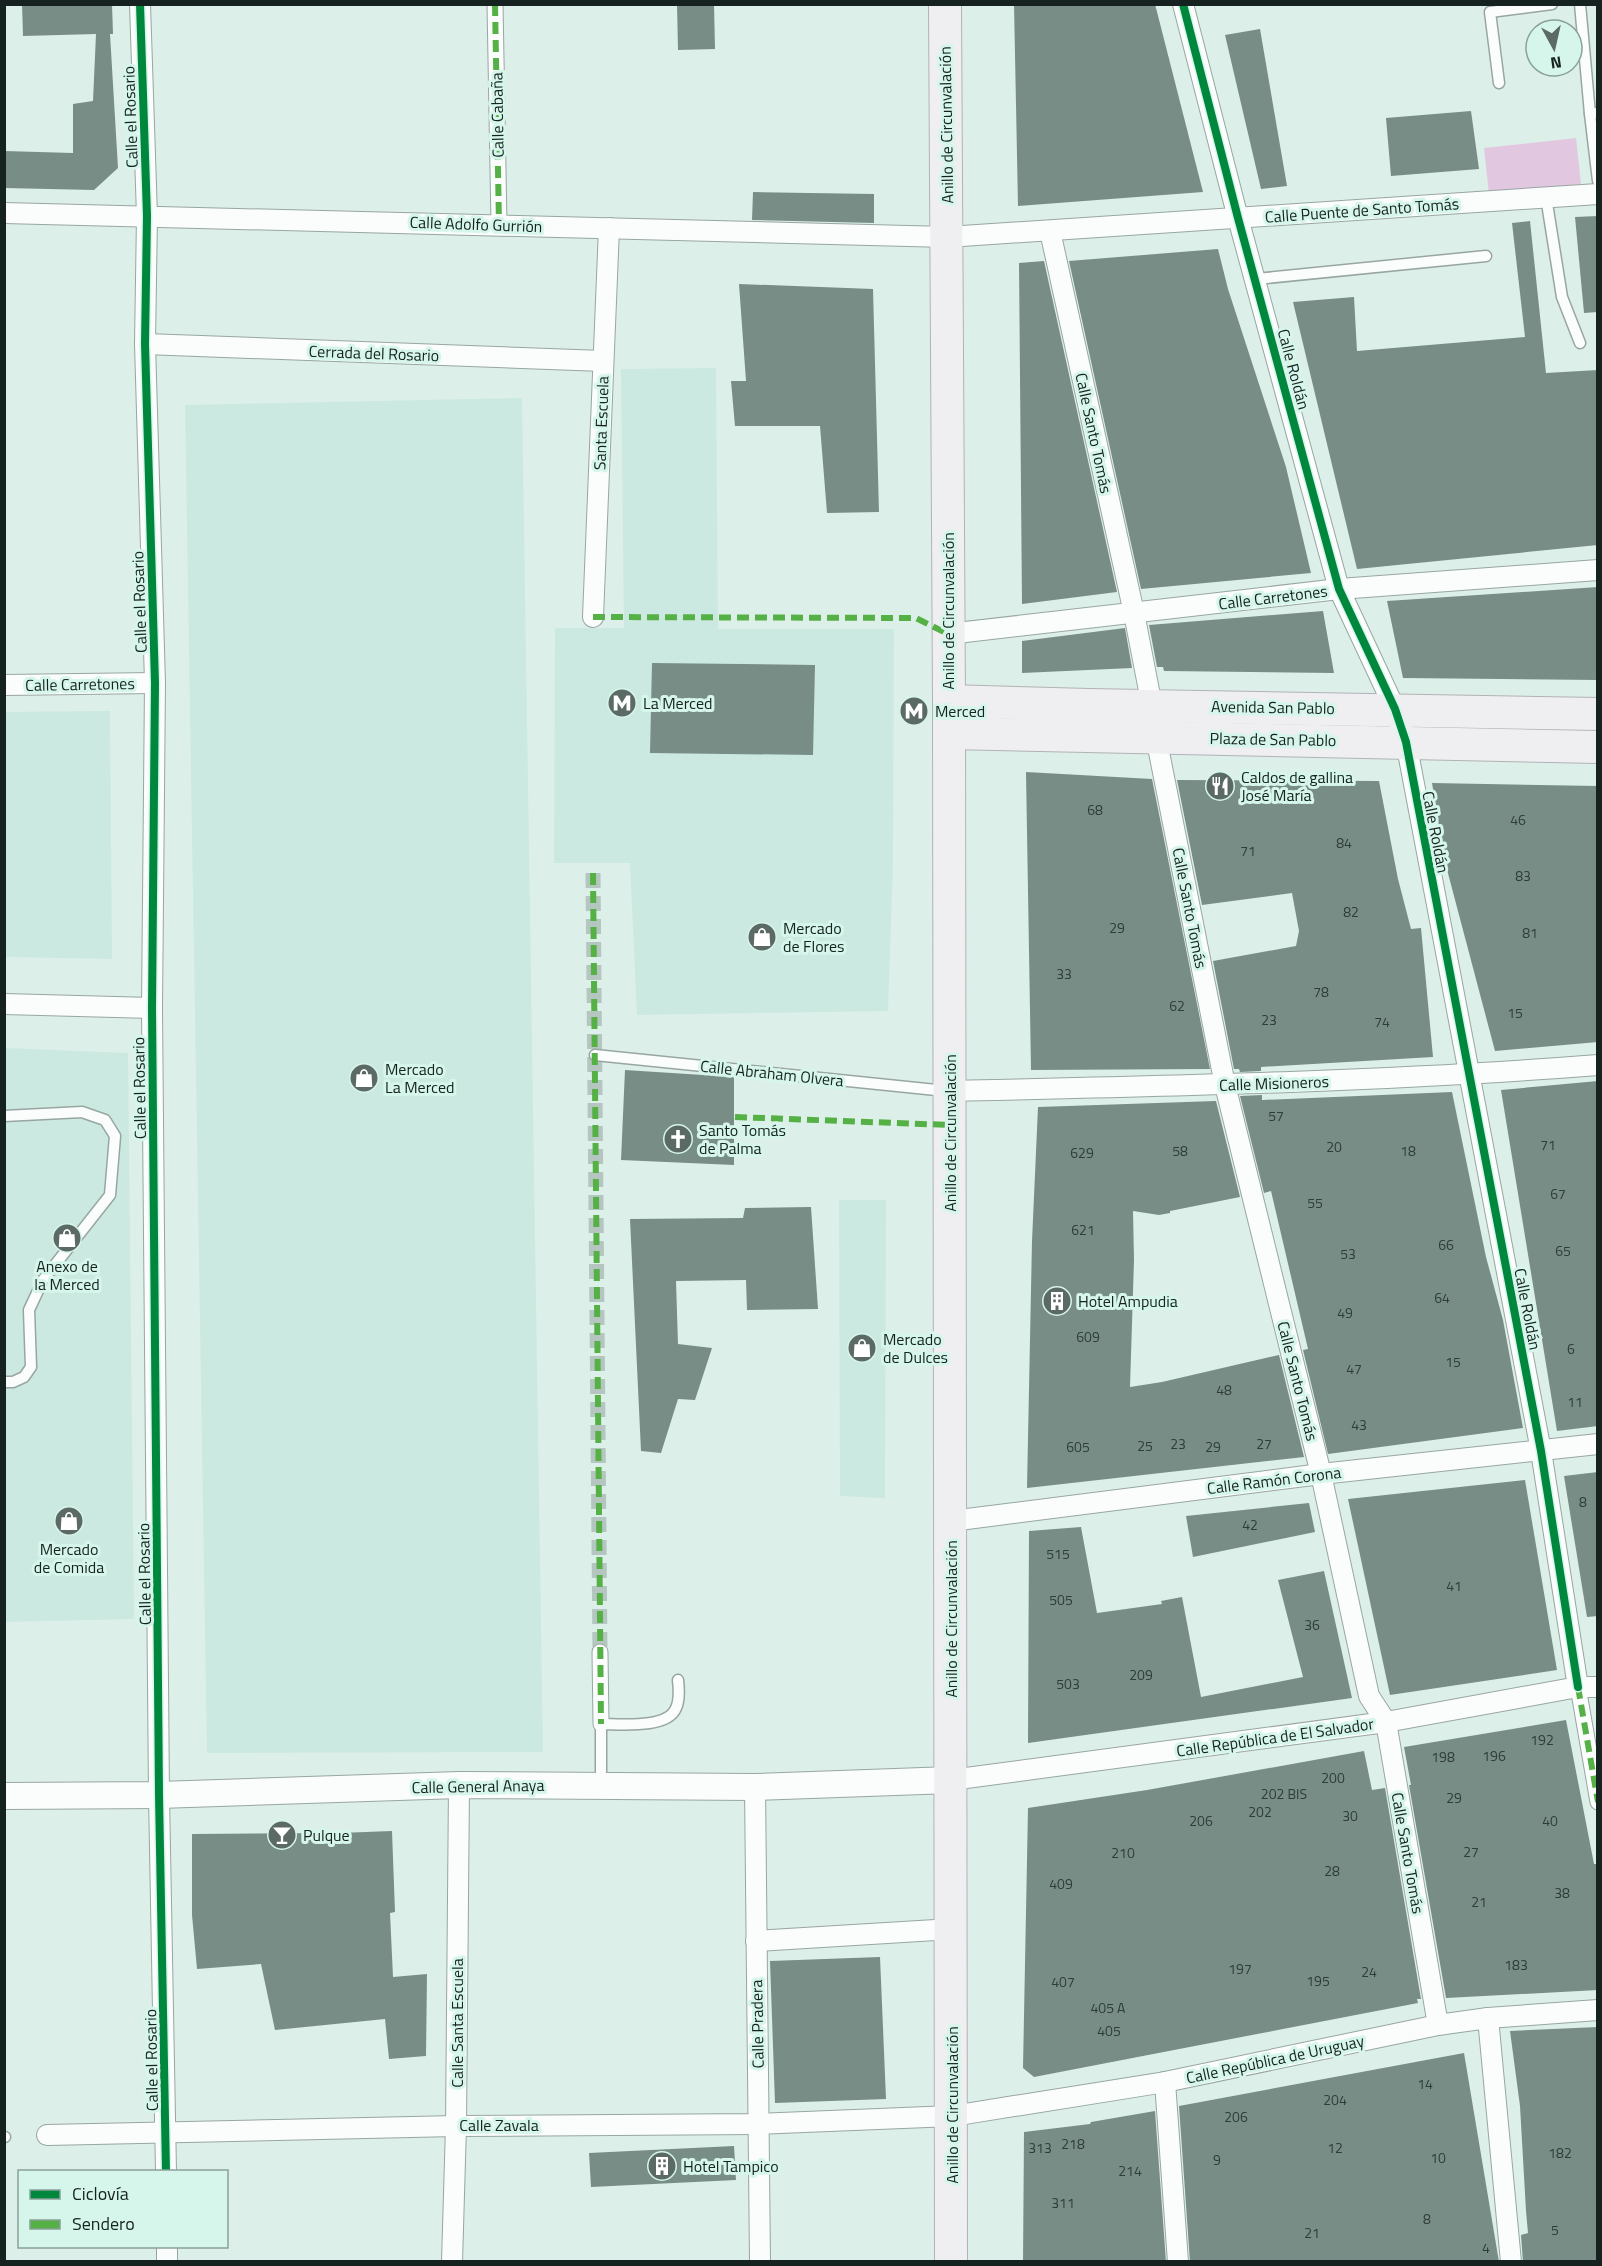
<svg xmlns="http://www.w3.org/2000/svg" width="1602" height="2266" font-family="'Titillium Web',sans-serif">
<rect width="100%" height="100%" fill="#ddefe9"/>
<g fill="#cbe9e0">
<polygon points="716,368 718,629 894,629 893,864 888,1011 637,1015 630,863 554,863 555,628 624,628 621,369"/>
<polygon points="522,398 543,1752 207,1753 185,405"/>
<polygon points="110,711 112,959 5,957 5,712"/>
<polygon points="5,1048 128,1053 134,1619 5,1622"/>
<polygon points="839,1200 886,1200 885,1498 840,1496"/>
</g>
<polygon fill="#e1c8e0" points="1576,138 1581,184 1489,194 1484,148"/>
<g fill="#798d87">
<polygon points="22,4 112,4 113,34 110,34 118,168 94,190 4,188 4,151 73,153 73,104 93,101 96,34 23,36"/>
<polygon points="677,4 714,4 715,49 678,50"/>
<polygon points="1014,4 1155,4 1203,192 1018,206"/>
<polygon points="1260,29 1287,186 1261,189 1225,35"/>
<polygon points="1471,111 1479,169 1391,176 1386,118"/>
<polygon points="753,192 874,194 874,223 752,220"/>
<polygon points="1598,216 1598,312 1584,313 1575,217"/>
<polygon points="1530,221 1546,373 1598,370 1598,545 1357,569 1293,302 1354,297 1357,351 1525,337 1512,223"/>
<polygon points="1218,249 1228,289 1286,467 1311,573 1141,589 1069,261"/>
<polygon points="1044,261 1117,592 1022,604 1019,263"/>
<polygon points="739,284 873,289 879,512 827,513 820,426 735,426 731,381 746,381"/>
<polygon points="1598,587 1598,680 1403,678 1387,601"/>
<polygon points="1323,611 1334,673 1164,671 1163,667 1157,667 1149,625"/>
<polygon points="1125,628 1132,668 1022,673 1022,641"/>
<polygon points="652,663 815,665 813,755 650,753"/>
<polygon points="1026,772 1152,779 1210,1069 1031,1070"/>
<polygon points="1177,780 1379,781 1398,879 1411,929 1421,928 1433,1057 1261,1067 1261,1071 1240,1072 1239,1069 1234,1069 1213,961 1296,946 1299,931 1292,893 1202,905"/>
<polygon points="1432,783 1598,786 1598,1042 1495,1051 1445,862"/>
<polygon points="625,1070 734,1077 734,1165 621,1160"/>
<polygon points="1598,1081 1598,1426 1557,1431 1501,1090"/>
<polygon points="1452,1092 1486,1257 1503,1320 1523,1428 1328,1454 1303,1350 1308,1349 1271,1191 1264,1193 1240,1096 1262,1095 1262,1100"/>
<polygon points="1216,1101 1240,1197 1170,1211 1170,1213 1159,1215 1133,1211 1134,1260 1130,1387 1162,1382 1279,1355 1304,1457 1027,1488 1032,1241 1038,1107"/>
<polygon points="811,1207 818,1309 747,1310 746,1280 676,1281 678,1344 712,1348 695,1400 678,1399 661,1453 641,1451 630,1219 743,1218 745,1208"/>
<polygon points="1598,1472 1598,1616 1587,1617 1564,1476"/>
<polygon points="1525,1480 1557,1670 1390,1695 1348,1499"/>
<polygon points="1309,1503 1315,1532 1193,1557 1186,1516"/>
<polygon points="1081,1527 1097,1613 1162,1604 1161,1601 1182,1597 1201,1697 1303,1677 1278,1580 1324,1571 1352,1698 1028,1743 1029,1531"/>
<polygon points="1566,1720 1594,1864 1598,1864 1598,1990 1446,1998 1409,1785 1411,1785 1404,1747"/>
<polygon points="1364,1751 1372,1790 1385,1788 1421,1999 1417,1999 1418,2003 1034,2077 1023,2068 1028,1808 1147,1790"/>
<polygon points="392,1831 395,1912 390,1913 393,1977 427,1974 426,2056 389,2059 385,2019 275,2030 261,1964 197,1969 192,1915 192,1834 339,1833"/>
<polygon points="880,1957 886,2099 775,2103 770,1961"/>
<polygon points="1598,2027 1598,2262 1523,2262 1521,2235 1528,2233 1526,2211 1520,2106 1510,2031"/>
<polygon points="1464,2053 1499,2262 1190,2262 1179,2106"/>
<polygon points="1155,2111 1166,2262 1023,2262 1024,2132 1090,2124 1091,2122"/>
<polygon points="734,2146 736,2180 591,2187 589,2153"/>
</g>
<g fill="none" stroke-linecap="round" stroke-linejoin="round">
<polyline stroke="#b5c6c1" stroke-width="15" stroke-dasharray="15 8" stroke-linecap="butt" points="593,873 600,1652"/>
<g stroke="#98a6a2" stroke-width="13">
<g id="service">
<polyline points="1580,4 1590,114"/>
<polyline points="1499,83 1490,12 1552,4"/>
<polyline points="1597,113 1590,114 1598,181"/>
<polyline points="1546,197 1562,297 1580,343"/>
<polyline points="1256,279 1486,256"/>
<polyline points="595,1055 946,1091"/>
<polyline points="4,1116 82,1112 105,1120 115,1136 110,1195 43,1280 29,1310 31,1367 24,1377 13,1382 4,1382"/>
<path d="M601 1785V1724C620 1724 668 1729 676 1708 680 1700 679 1689 678 1680"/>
<polyline points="4,2137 5,2137"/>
</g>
</g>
<g stroke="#98a6a2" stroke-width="17">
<g id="pedestrian">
<polyline points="495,4 499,225"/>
<polyline points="600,1652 601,1724"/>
<polyline points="1578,1687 1598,1802"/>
</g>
</g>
<g stroke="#98a6a2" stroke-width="22">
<g id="minor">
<polyline points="140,4 147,216 145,344 155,683 152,1008 159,1795 166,2172"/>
<polyline points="1183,4 1238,218 1339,589 1395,709 1406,742 1541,1451 1578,1687"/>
<polyline points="4,213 947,237 1598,194"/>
<polyline points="1050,231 1134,613 1152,706"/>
<polyline points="145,344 603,361"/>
<polyline points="593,617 609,228"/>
<polyline points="948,634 1339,589 1598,570"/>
<polyline points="4,685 155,683"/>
<polyline points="1156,737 1225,1085 1321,1474 1369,1696 1386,1722 1438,2025"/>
<polyline points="4,1004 152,1008"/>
<path d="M950 1091C1166 1086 1382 1082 1598 1065"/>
<polyline points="951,1521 1321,1474 1598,1444"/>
<polyline points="951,1780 1386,1722 1578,1687 1598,1687"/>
<polyline points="755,1787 760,2262"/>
<polyline points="756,1941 952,1929"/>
<polyline points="1488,2018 1511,2262"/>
<polyline points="1165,2082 1178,2262"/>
<polyline points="47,2135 456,2126 758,2124 952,2116 1165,2082 1438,2025 1488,2018 1598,2010"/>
<polyline points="167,2246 167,2262"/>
<polyline points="452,2262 456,2126 459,1785"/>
</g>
</g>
<g stroke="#98a6a2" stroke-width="28">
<polyline id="tertiary" points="4,1796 159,1795 459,1785 755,1787 951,1780"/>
</g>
<g stroke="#b2b2b6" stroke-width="34">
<g id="primary">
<polyline points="945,4 949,701 951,2262"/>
<polyline points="949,701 1089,705 1598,714"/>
<polyline points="949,733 1598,747"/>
</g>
</g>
<use href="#service" stroke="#fafdfc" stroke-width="10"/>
<use href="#pedestrian" stroke="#fafdfc" stroke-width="15"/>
<use href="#minor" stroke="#fafdfc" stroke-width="20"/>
<use href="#tertiary" stroke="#fafdfc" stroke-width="26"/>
<use href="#primary" stroke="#efeef1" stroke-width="32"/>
<g stroke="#55b145" stroke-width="6" stroke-dasharray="12 6" stroke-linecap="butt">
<polyline points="495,4 499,225"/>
<polyline points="593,617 916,618 948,634"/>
<polyline points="593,873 601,1724"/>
<polyline points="735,1117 950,1125"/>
<polyline points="1578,1687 1598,1802"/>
</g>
<g stroke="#d6f6eb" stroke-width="11">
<g id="cycleway">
<polyline points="140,4 147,216 145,344 155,683 152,1008 159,1795 166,2172"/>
<polyline points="1183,4 1238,218 1339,589 1395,709 1406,742 1541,1451 1578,1687"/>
</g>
</g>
<use href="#cycleway" stroke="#00873e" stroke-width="8"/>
</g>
<defs>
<g id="metro-disc" transform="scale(1.5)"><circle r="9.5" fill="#5c6a66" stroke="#d6f6eb"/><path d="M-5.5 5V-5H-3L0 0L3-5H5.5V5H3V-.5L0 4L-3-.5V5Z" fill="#fff"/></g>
<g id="restaurant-disc" transform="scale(1.5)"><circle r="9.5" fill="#5c6a66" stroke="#d6f6eb"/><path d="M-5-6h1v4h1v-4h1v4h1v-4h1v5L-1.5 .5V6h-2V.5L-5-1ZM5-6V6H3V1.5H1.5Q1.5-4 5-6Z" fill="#fff"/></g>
<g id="shop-disc" transform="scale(1.5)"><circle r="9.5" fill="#5c6a66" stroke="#d6f6eb"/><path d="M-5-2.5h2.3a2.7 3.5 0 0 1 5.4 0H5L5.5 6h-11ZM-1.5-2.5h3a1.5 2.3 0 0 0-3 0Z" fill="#fff"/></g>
<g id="church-disc" transform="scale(1.5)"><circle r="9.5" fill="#5c6a66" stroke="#d6f6eb"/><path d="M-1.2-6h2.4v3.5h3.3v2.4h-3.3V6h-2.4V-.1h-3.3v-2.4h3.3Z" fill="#fff"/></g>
<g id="building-disc" transform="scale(1.5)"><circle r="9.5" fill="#5c6a66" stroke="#d6f6eb"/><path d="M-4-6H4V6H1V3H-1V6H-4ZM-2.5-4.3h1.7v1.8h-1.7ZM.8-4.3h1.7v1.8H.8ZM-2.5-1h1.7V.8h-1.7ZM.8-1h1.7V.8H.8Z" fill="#fff"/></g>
<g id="bar-disc" transform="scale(1.5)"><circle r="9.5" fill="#5c6a66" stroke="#d6f6eb"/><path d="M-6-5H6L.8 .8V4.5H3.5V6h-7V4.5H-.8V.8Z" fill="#fff"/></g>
</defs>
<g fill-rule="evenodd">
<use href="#metro-disc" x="622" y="703"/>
<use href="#metro-disc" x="914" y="711"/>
<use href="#restaurant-disc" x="1220" y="786"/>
<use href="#shop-disc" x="762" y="937"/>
<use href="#shop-disc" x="364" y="1078"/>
<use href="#church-disc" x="678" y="1139"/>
<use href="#shop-disc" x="67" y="1238"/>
<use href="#building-disc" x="1057" y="1301"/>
<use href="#shop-disc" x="862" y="1348"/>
<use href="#shop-disc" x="69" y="1521"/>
<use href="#bar-disc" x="282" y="1835"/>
<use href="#building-disc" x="662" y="2166"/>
</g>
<g text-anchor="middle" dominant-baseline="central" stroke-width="6" stroke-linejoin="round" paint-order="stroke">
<g font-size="14" fill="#2f3d39">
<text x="1095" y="809">68</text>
<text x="1518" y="819">46</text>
<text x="1344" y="842">84</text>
<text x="1248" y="850">71</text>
<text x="1523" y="875">83</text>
<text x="1351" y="911">82</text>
<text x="1117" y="927">29</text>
<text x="1530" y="932">81</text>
<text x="1064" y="973">33</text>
<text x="1321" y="991">78</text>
<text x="1177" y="1005">62</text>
<text x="1515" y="1012">15</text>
<text x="1269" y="1019">23</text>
<text x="1382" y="1021">74</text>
<text x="1276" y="1115">57</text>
<text x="1548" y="1144">71</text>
<text x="1334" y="1146">20</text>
<text x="1180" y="1150">58</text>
<text x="1408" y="1150">18</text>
<text x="1082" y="1152">629</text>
<text x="1558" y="1193">67</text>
<text x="1315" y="1202">55</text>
<text x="1083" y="1229">621</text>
<text x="1446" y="1244">66</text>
<text x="1563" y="1250">65</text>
<text x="1348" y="1253">53</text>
<text x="1442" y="1297">64</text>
<text x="1345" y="1312">49</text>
<text x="1088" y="1336">609</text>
<text x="1571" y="1348">6</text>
<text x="1453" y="1361">15</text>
<text x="1354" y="1368">47</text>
<text x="1224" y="1389">48</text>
<text x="1575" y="1401">11</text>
<text x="1359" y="1424">43</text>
<text x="1178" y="1443">23</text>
<text x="1264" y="1443">27</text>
<text x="1145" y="1445">25</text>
<text x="1078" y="1446">605</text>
<text x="1213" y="1446">29</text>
<text x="1583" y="1501">8</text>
<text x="1250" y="1524">42</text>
<text x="1058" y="1553">515</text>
<text x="1454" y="1585">41</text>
<text x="1061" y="1599">505</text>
<text x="1312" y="1624">36</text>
<text x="1141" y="1674">209</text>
<text x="1068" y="1683">503</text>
<text x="1542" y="1739">192</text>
<text x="1494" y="1755">196</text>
<text x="1443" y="1756">198</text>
<text x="1333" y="1777">200</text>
<text x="1284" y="1793">202 BIS</text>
<text x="1454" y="1797">29</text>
<text x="1260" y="1811">202</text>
<text x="1350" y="1815">30</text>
<text x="1201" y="1820">206</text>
<text x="1550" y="1820">40</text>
<text x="1471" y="1851">27</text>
<text x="1123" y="1852">210</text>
<text x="1332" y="1870">28</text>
<text x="1061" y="1883">409</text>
<text x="1562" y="1892">38</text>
<text x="1479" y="1901">21</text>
<text x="1516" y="1964">183</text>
<text x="1240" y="1968">197</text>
<text x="1369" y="1971">24</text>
<text x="1318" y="1980">195</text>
<text x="1063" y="1981">407</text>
<text x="1108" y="2007">405 A</text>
<text x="1109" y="2030">405</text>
<text x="1425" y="2083">14</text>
<text x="1335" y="2099">204</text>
<text x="1236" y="2116">206</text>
<text x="1073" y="2143">218</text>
<text x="1040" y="2147">313</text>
<text x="1335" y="2147">12</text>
<text x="1560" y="2152">182</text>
<text x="1438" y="2157">10</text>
<text x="1217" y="2159">9</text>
<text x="1130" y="2170">214</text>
<text x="1063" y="2202">311</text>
<text x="1427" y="2218">8</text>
<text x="1555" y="2229">5</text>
<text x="1312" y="2232">21</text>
<text x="1486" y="2247">4</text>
</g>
<g font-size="16" fill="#16221f" stroke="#d6f6eb">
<text transform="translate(497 115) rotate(-91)">Calle Cabaña</text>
<text transform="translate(130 117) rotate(-92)">Calle el Rosario</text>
<text transform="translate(946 125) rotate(-91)">Anillo de Circunvalación</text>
<text transform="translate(1362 210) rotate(-4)">Calle Puente de Santo Tomás</text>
<text transform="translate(476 224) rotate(2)">Calle Adolfo Gurrión</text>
<text transform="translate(374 353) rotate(2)">Cerrada del Rosario</text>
<text transform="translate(1294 369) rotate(75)">Calle Roldán</text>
<text transform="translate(601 423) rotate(-88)">Santa Escuela</text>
<text transform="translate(1094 433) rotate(78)">Calle Santo Tomás</text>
<text transform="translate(1273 597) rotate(-7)">Calle Carretones</text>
<text transform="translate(139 602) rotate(-92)">Calle el Rosario</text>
<text transform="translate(948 611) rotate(-90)">Anillo de Circunvalación</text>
<text transform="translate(80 684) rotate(-1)">Calle Carretones</text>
<text transform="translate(1273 707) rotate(1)">Avenida San Pablo</text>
<text transform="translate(1273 739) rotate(1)">Plaza de San Pablo</text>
<text transform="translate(1436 832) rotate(79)">Calle Roldán</text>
<text transform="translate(1190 908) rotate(79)">Calle Santo Tomás</text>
<text transform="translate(772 1073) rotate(6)">Calle Abraham Olvera</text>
<text transform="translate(1274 1083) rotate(-2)">Calle Misioneros</text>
<text transform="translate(139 1088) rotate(-91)">Calle el Rosario</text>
<text transform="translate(950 1133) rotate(-90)">Anillo de Circunvalación</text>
<text transform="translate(1528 1309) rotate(79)">Calle Roldán</text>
<text transform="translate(1298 1381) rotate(76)">Calle Santo Tomás</text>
<text transform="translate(1274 1480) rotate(-7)">Calle Ramón Corona</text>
<text transform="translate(144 1574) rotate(-91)">Calle el Rosario</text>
<text transform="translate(951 1619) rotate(-90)">Anillo de Circunvalación</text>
<text transform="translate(1275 1737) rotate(-8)">Calle República de El Salvador</text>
<text transform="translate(478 1786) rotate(-1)">Calle General Anaya</text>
<text transform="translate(1408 1853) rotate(80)">Calle Santo Tomás</text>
<text transform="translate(457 2023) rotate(-90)">Calle Santa Escuela</text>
<text transform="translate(757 2024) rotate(-91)">Calle Pradera</text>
<text transform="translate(1275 2059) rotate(-12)">Calle República de Uruguay</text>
<text transform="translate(151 2060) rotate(-91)">Calle el Rosario</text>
<text transform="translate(952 2105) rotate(-90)">Anillo de Circunvalación</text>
<text x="499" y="2125">Calle Zavala</text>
</g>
<g font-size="16" fill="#16221f" stroke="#d6f6eb" text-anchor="start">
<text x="643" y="703">La Merced</text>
<text x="935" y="711">Merced</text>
<text x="1241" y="777">Caldos de gallina<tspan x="1241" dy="18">José María</tspan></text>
<text x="783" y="928">Mercado<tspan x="783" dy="18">de Flores</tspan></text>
<text x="385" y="1069">Mercado<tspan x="385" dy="18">La Merced</tspan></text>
<text x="699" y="1130">Santo Tomás<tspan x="699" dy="18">de Palma</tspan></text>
<text x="67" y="1266" text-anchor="middle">Anexo de<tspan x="67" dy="18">la Merced</tspan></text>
<text x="1078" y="1301">Hotel Ampudia</text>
<text x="883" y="1339">Mercado<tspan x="883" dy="18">de Dulces</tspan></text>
<text x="69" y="1549" text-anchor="middle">Mercado<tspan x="69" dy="18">de Comida</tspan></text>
<text x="303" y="1835">Pulque</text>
<text x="683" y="2166">Hotel Tampico</text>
</g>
</g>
<rect width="1602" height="2266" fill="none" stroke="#16221f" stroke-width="12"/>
<rect x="18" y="2170" width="210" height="78" fill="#d6f6eb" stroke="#89a199" stroke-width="1.5"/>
<rect x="30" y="2190" width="30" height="9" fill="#00873e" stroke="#89a199" stroke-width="1.5"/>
<text x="72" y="2200" font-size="18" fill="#16221f">Ciclovía</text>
<rect x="30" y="2220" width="30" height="9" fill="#55b145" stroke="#89a199" stroke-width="1.5"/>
<text x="72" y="2230" font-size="18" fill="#16221f">Sendero</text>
<g transform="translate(1554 48) rotate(172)"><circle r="28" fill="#d6f6eb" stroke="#89a199" stroke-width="1.5"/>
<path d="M0-4.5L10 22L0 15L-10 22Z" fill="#5c6a66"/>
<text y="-9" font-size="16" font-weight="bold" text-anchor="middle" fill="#16221f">N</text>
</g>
</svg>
